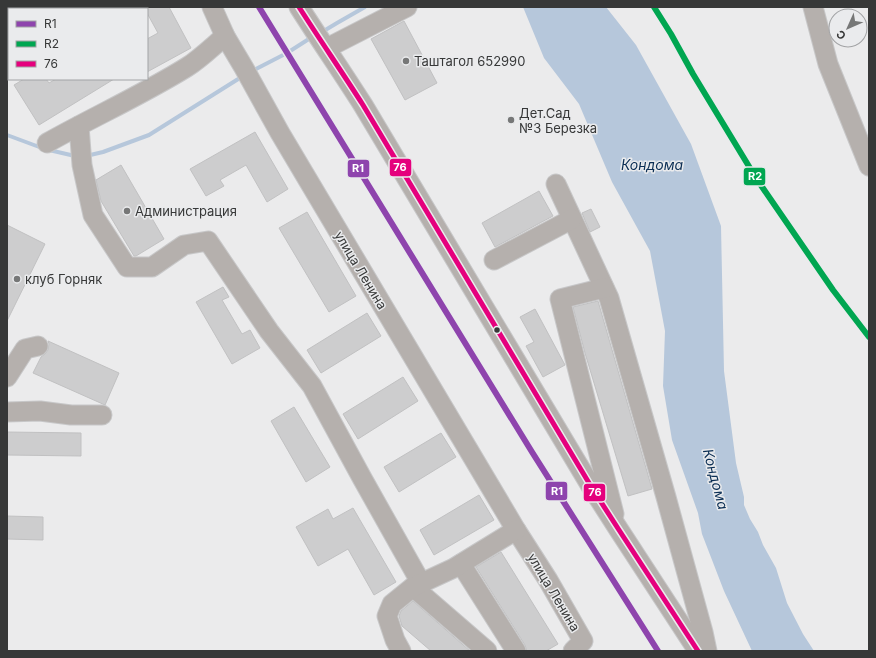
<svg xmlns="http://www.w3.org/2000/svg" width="876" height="658" font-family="Inter,sans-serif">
<rect width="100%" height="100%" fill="#ebebec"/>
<polygon fill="#b6c7db" points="523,7 606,7 636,45 691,144 721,226 724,371 736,463 744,497 744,505 750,519 758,532 763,545 776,568 787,603 803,634 814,651 752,651 724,591 702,534 698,513 672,440 663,386 665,331 650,251 612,182 579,104 544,58"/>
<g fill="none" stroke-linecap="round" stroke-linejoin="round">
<g stroke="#b6c7db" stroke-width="4">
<polyline points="322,32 337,23 365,7"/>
<polyline points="252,71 287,53 312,37"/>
<polyline points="7,135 42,148"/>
<polyline points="49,150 75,156"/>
<polyline points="86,156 103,152 149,135 243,76"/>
</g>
</g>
<g fill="#cdcdce" stroke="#c1c1c2">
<polygon points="143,7 169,7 191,48 147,72 147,39 158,33 147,13 147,9 144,9"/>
<polygon points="404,21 437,83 405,100 371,39"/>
<polygon points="24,79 46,79 49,83 56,79 114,79 39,125 14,85"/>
<polygon points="255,132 288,189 267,202 246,165 220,180 224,186 206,196 190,169"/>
<polygon points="121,165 164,239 136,256 134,256 101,201 96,180"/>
<polygon points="539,191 553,216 495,247 482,223"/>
<polygon points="591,209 600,227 590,232 582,213"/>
<polygon points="307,212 356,296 329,312 279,228"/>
<polygon points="7,225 45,244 7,321"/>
<polygon points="223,287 229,297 222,300 242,334 250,330 260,348 232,364 196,302"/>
<polygon points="598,301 652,489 628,496 585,353 573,307"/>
<polygon points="535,309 565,365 543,377 526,346 534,342 520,317"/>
<polygon points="367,313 381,336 321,373 307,350"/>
<polygon points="48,341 119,373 105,405 33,373 41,357 45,354 48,350 49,344"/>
<polygon points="403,377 418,401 358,439 343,414"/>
<polygon points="294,407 330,467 306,482 271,421"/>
<polygon points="7,432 81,433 81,456 7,455"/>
<polygon points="441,433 456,457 399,492 384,467"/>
<polygon points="479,495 494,520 434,555 420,530"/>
<polygon points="353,508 396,582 374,595 348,549 318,566 296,527 328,509 333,519"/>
<polygon points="7,516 43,517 43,540 7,539"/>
<polygon points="501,552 558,644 546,651 527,651 525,645 476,567"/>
<polygon points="413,601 470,651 431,651 402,626 399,616 401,611"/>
</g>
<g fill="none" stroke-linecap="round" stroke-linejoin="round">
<g stroke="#c7c7c8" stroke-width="21">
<g id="minor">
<polyline points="212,7 225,36 244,68 280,133 516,530 548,580 583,641 573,651"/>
<path d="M299 7C320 40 342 72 363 105L592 488 619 530 698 651"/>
<polyline points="813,7 828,64 869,166"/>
<polyline points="327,48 407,7"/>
<polyline points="79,126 82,165 93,215 127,267 152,267 184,245 208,241 269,331 312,386 362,478 421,583"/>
<path d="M47 143C93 117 142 95 187 67 201 58 213 46 225 36"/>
<polyline points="556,184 609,298 666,497 703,632 707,651"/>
<polyline points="494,260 572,219"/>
<polyline points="604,288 560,299 614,514"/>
<polyline points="7,377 25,349 38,346"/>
<polyline points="7,412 40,411 71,415 102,415"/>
<polyline points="461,564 516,651"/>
<polyline points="413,587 487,651"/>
<polyline points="401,651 395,640 387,616 392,604 413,587 454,568 516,530"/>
</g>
</g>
<use href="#minor" stroke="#b5b0ad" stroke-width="19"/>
<g stroke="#adabab" stroke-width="4.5">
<polyline id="rail" points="654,7 671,34 693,74 756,178 833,290 869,337"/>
</g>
<use href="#rail" stroke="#eaebed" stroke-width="3" stroke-dasharray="9" stroke-linecap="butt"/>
<g stroke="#eaebed" stroke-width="8">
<path id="bus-1" d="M299 7C320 40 342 72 363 105L592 488 619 530 698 651"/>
</g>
<use href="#bus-1" stroke="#e5007d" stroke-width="5"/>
<g stroke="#eaebed" stroke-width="9">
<polyline id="rail-1" points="259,7 532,452 658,651"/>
</g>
<g stroke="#eaebed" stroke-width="9">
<polyline id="rail-2" points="654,7 671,34 693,74 756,178 833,290 869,337"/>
</g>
<use href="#rail-1" stroke="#8e44ad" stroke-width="6"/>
<use href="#rail-2" stroke="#00a651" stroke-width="6"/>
</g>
<g fill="#767777" stroke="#eaebed" stroke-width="1.5">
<circle cx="406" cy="61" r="4"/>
<circle cx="511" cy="120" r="4"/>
<circle cx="127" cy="211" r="4"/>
<circle cx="17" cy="279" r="4"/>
</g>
<circle fill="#373838" stroke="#eaebed" stroke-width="1.5" cx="497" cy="330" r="3.5"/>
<g text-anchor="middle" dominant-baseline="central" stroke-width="3" stroke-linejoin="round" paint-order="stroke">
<g font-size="13" fill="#373838" stroke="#eaebed" text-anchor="start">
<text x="414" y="61">Таштагол 652990</text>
<text x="519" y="113">Дет.Сад<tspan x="519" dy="15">№3 Березка</tspan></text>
<text x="135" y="211">Администрация</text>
<text x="25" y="279">клуб Горняк</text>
</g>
<g font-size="13" fill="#373838" stroke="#eaebed">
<text transform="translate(361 270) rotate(59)">улица Ленина</text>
<text transform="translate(554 592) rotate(59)">улица Ленина</text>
</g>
<g font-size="14" font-style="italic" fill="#0b2e54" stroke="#eaebed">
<text x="652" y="164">Кондома</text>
<text transform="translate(716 479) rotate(75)">Кондома</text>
</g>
</g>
<g stroke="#eaebed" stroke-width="1.5">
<rect x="389" y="158" width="23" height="19" rx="4" fill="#e5007d"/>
<rect x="347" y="159" width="23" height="19" rx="4" fill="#8e44ad"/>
<rect x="743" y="167" width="23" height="19" rx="4" fill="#00a651"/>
<rect x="545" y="481" width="23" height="20" rx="4" fill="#8e44ad"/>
<rect x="583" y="483" width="23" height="19" rx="4" fill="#e5007d"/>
</g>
<g font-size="11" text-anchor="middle" font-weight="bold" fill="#fff">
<text x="400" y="171">76</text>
<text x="358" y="172">R1</text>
<text x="755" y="180">R2</text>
<text x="557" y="495">R1</text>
<text x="595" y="496">76</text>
</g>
<rect width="876" height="658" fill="none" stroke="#373838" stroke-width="16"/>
<rect x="8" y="8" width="140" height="72" fill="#eaebed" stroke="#a2a3a5"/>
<rect x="16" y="21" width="20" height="6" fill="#8e44ad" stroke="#a2a3a5"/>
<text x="44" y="28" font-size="12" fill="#373838">R1</text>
<rect x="16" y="41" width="20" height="6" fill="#00a651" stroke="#a2a3a5"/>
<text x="44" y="48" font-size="12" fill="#373838">R2</text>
<rect x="16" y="61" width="20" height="6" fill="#e5007d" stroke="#a2a3a5"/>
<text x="44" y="68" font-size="12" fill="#373838">76</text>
<g transform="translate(848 28) rotate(225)"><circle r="19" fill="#eaebed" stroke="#a2a3a5"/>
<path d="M0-3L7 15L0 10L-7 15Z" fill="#767777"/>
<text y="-6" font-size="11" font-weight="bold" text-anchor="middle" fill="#373838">С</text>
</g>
</svg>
